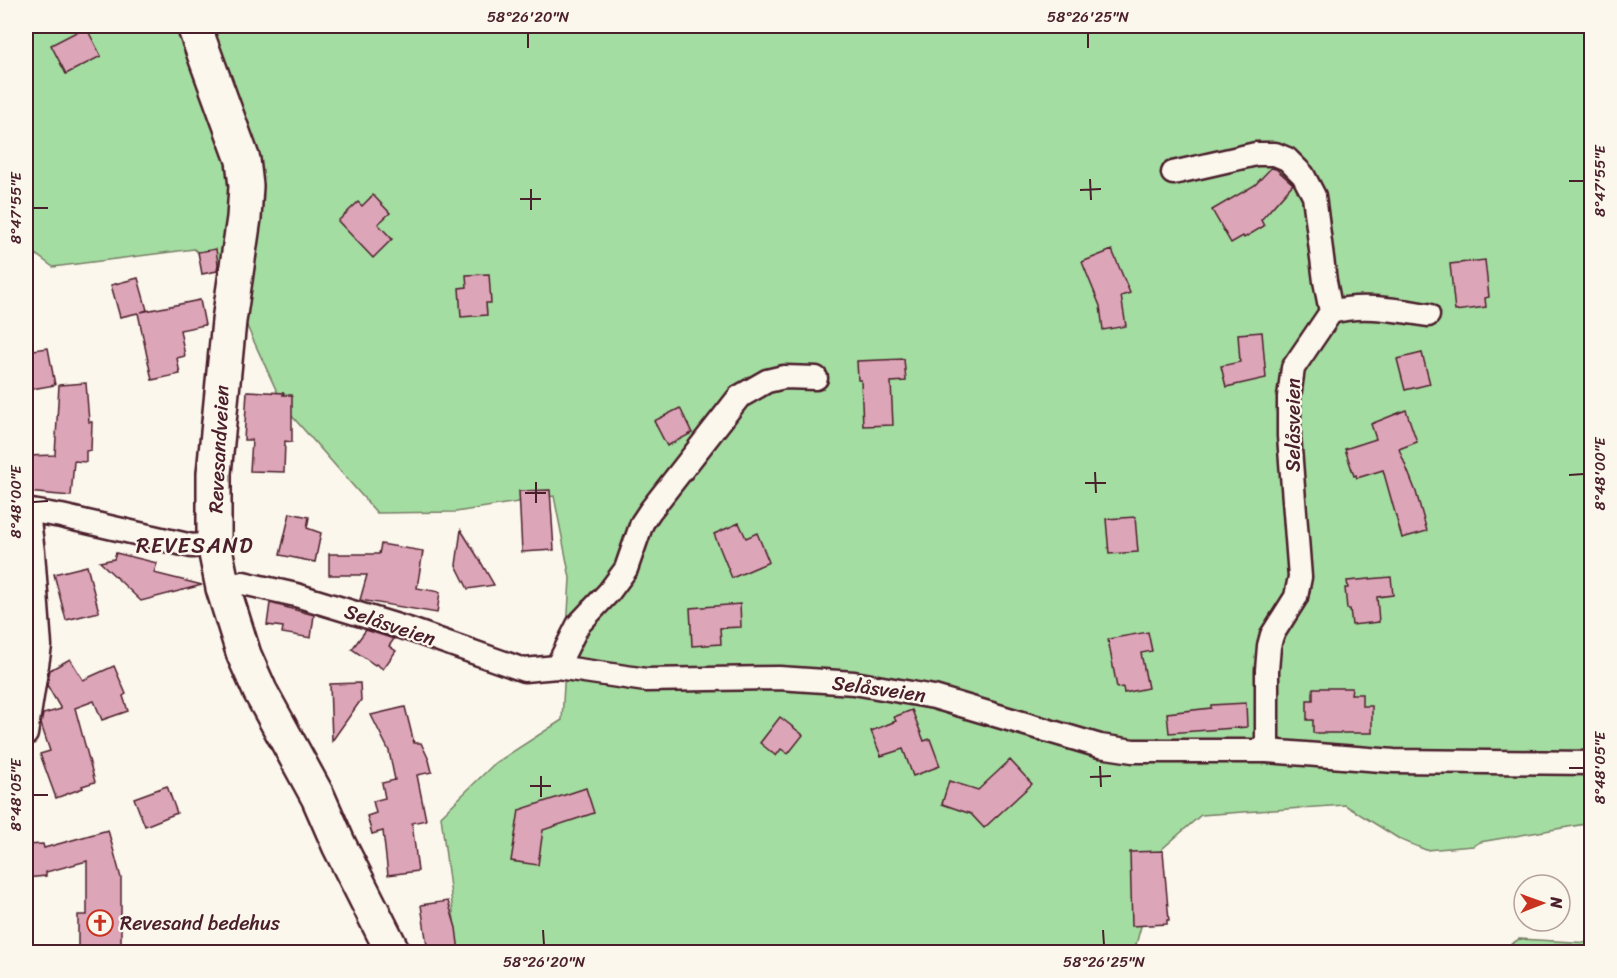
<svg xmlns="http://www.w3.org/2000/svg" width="1617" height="978" font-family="Sriracha,sans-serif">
<rect width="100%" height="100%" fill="#fbf7ec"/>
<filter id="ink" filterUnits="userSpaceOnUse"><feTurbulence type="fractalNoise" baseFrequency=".0167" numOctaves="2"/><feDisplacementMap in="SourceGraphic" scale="12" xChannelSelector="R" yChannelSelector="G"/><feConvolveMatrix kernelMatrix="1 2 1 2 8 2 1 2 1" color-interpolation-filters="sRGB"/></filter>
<g filter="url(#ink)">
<g fill="#a4dda1" stroke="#777e66" stroke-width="1.5">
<polygon points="26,26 1591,26 1591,823 1480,842 1473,846 1426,850 1401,840 1345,805 1201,815 1162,849 1134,952 458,952 441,816 494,764 562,720 570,578 554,496 456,512 377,513 284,407 223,274 194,249 53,267 26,247"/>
<polygon points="1519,939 1591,943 1591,952 1499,952"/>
</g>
<g fill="#dda5b8" stroke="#4a1f2b" stroke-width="1.5">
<polygon points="86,27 101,56 66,74 51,45"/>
<polygon points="1271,168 1276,169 1293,184 1261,220 1264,226 1244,238 1243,236 1231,243 1212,210 1255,185"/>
<polygon points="373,195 390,213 378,224 392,239 373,258 338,221 358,202 362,206"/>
<polygon points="216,249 218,264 217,271 202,274 198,252"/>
<polygon points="1112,250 1130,293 1121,296 1126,326 1103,330 1100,306 1082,262"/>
<polygon points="1485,260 1489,297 1485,298 1486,307 1455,311 1450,264"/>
<polygon points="489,274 491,303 486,303 487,315 461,317 459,288 467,287 466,275"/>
<polygon points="138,278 147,310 141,312 200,300 205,325 180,330 185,356 177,358 180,374 152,380 138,313 120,317 111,285"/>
<polygon points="1262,332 1266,378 1226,387 1221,366 1240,362 1238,334"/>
<polygon points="48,348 55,385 26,390 26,351"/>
<polygon points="1422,353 1430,384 1405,390 1397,359"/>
<polygon points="904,359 906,381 891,382 893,425 863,426 861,380 858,380 857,361"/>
<polygon points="86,383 89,422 92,422 91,450 86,451 86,462 74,461 71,496 26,492 26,456 55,455 59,385"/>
<polygon points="247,391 284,393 283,395 292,395 292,442 285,441 284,472 250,471 252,440 244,440"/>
<polygon points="680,408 692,433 667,446 654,421"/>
<polygon points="1406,410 1417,442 1399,449 1416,492 1427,531 1402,538 1383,470 1357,478 1356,475 1354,476 1345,449 1376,439 1371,424"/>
<polygon points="550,490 554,550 522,552 519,491"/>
<polygon points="290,513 309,517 307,528 321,533 315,562 280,555"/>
<polygon points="1135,517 1138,552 1109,554 1106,519"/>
<polygon points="739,523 746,538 757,533 769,562 732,578 714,534"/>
<polygon points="461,530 479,559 494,585 468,589 456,565"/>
<polygon points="381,544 423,551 417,588 440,592 437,613 360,600 367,575 329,575 329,554 379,554"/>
<polygon points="116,553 157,563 154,573 202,585 141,601 100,562 114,559"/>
<polygon points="87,566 99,612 66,620 54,574"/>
<polygon points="1391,577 1393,595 1377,597 1379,622 1352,625 1350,609 1347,609 1345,588 1348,588 1347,581"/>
<polygon points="270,603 314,615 311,638 282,633 283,627 267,625"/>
<polygon points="740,604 741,627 720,628 721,644 692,646 690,608"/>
<polygon points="366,630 394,639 389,646 396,651 383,669 376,664 375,665 352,649"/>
<polygon points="1148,632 1152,651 1141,653 1148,688 1124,693 1123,687 1117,688 1108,639"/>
<polygon points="70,659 83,680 114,666 126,694 123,696 128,711 102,720 94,701 75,708 95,782 82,786 83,788 56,798 40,754 50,751 41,724 43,714 61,709 47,685 50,670"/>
<polygon points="360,683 361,700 332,741 330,684"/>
<polygon points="1313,688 1352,688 1351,694 1362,694 1362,706 1372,706 1372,733 1313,733 1313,720 1307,720 1307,700 1313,700"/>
<polygon points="1246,703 1247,727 1169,733 1167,713 1211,708 1211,705"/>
<polygon points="405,707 414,743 421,743 429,760 432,772 417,775 426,820 412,823 418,871 388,875 383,831 372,834 367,816 376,813 373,801 385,798 382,783 395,780 389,751 371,715"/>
<polygon points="912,710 924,741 930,739 940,766 913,776 903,749 881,756 871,731 896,721 894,717"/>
<polygon points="780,717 803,735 788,754 781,749 776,756 760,743"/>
<polygon points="1010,760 1032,784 984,828 971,814 942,804 949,781 978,790"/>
<polygon points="167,786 177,813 145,826 134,798"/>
<polygon points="586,788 594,813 543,830 538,865 511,861 519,810"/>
<polygon points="108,830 121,878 121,952 78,952 78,915 87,915 87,861 46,872 46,876 26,878 26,845 43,844 44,848"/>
<polygon points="1163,851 1169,920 1167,920 1167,924 1132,926 1130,852"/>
<polygon points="448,901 456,928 459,952 428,952 421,905"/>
</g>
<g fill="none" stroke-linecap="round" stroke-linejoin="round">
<g stroke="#4a1f2b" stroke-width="27">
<g id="minor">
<polyline points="1173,173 1256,154 1275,154 1287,159 1303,175 1314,196 1325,281 1331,312 1293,368 1289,397 1289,436 1300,577 1296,597 1272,635 1269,646 1267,670 1267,751"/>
<path d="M1331 312C1362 303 1396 310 1428 315"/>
<polyline points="26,510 61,516 192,546 214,544"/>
<polyline points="26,514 29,521 33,552 40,646 26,734"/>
<polyline points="223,588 243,583 296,595 411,630 524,670 557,667 646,680 779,678 854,683 934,697 1100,746 1133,751 1267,751 1394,761 1592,763"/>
<polyline points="557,667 578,625 609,592 626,569 642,523 650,511 739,397 767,381 784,377 816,378"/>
</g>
</g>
<g stroke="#4a1f2b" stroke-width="38">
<polyline id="secondary" points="194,26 243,160 246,186 244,218 229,321 214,473 214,544 223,588 244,655 260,691 318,797 339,845 393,952"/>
</g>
<use href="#minor" stroke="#fbf7ec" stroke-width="22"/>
<use href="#secondary" stroke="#fbf7ec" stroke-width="33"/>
</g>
</g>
<path fill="none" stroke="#4a1f2b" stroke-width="2" d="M528 33V48M1088 33V48M1090 179 1091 200M1569 181H1584M531 189V210M1080 190 1101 189M520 199H541M33 208H48M1095 472 1096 493M1569 475 1584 474M536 482V503M1085 483H1106M525 493H546M33 502 48 501M1100 766 1101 787M1569 768H1584M541 776V797M1090 777 1111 776M530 786H551M33 795H48M543 930 544 945M1103 930 1104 945"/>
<defs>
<g id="church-ring" transform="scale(1.35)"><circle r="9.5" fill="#fbf7ec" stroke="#c8321e" stroke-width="1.5"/><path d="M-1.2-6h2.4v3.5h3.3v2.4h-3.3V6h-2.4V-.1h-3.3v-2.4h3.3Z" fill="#c8321e"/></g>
</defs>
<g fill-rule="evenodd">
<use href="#church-ring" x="100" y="923"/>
</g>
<g text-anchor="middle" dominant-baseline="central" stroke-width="4.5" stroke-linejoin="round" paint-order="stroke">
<g font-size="20" fill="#4a1f2b" stroke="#fbf7ec">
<text transform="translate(1293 425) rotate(-90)">Selåsveien</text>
<text transform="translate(219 449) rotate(-87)">Revesandveien</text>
<text transform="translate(390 625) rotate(18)">Selåsveien</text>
<text transform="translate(879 689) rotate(8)">Selåsveien</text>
</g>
<g font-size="20" fill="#4a1f2b" stroke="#fbf7ec" text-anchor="start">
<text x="120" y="923">Revesand bedehus</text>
</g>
<g font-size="22" letter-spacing="1.5" fill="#4a1f2b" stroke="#fbf7ec">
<text x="195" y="545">REVESAND</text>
</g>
</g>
<rect width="1617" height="978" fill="none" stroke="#fbf7ec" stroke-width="66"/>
<g transform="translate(1542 903) rotate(89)"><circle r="28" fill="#fbf7ec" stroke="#b4a19f" stroke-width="1.5"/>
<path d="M0-4.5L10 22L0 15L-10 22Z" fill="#c8321e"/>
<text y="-9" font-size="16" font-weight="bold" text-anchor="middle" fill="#4a1f2b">N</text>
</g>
<rect x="33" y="33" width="1551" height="912" fill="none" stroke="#4a1f2b" stroke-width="2"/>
<g font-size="15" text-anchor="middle" fill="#4a1f2b">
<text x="528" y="22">58°26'20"N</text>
<text x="1088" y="22">58°26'25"N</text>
<text transform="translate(1600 181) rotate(-90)" y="5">8°47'55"E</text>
<text transform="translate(16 208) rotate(-90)" y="5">8°47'55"E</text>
<text transform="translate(1600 474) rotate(-90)" y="5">8°48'00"E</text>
<text transform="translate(16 502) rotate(-90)" y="5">8°48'00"E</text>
<text transform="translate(1600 768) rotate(-90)" y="5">8°48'05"E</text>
<text transform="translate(16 795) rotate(-90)" y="5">8°48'05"E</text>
<text x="544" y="967">58°26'20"N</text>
<text x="1104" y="967">58°26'25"N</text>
</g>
</svg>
